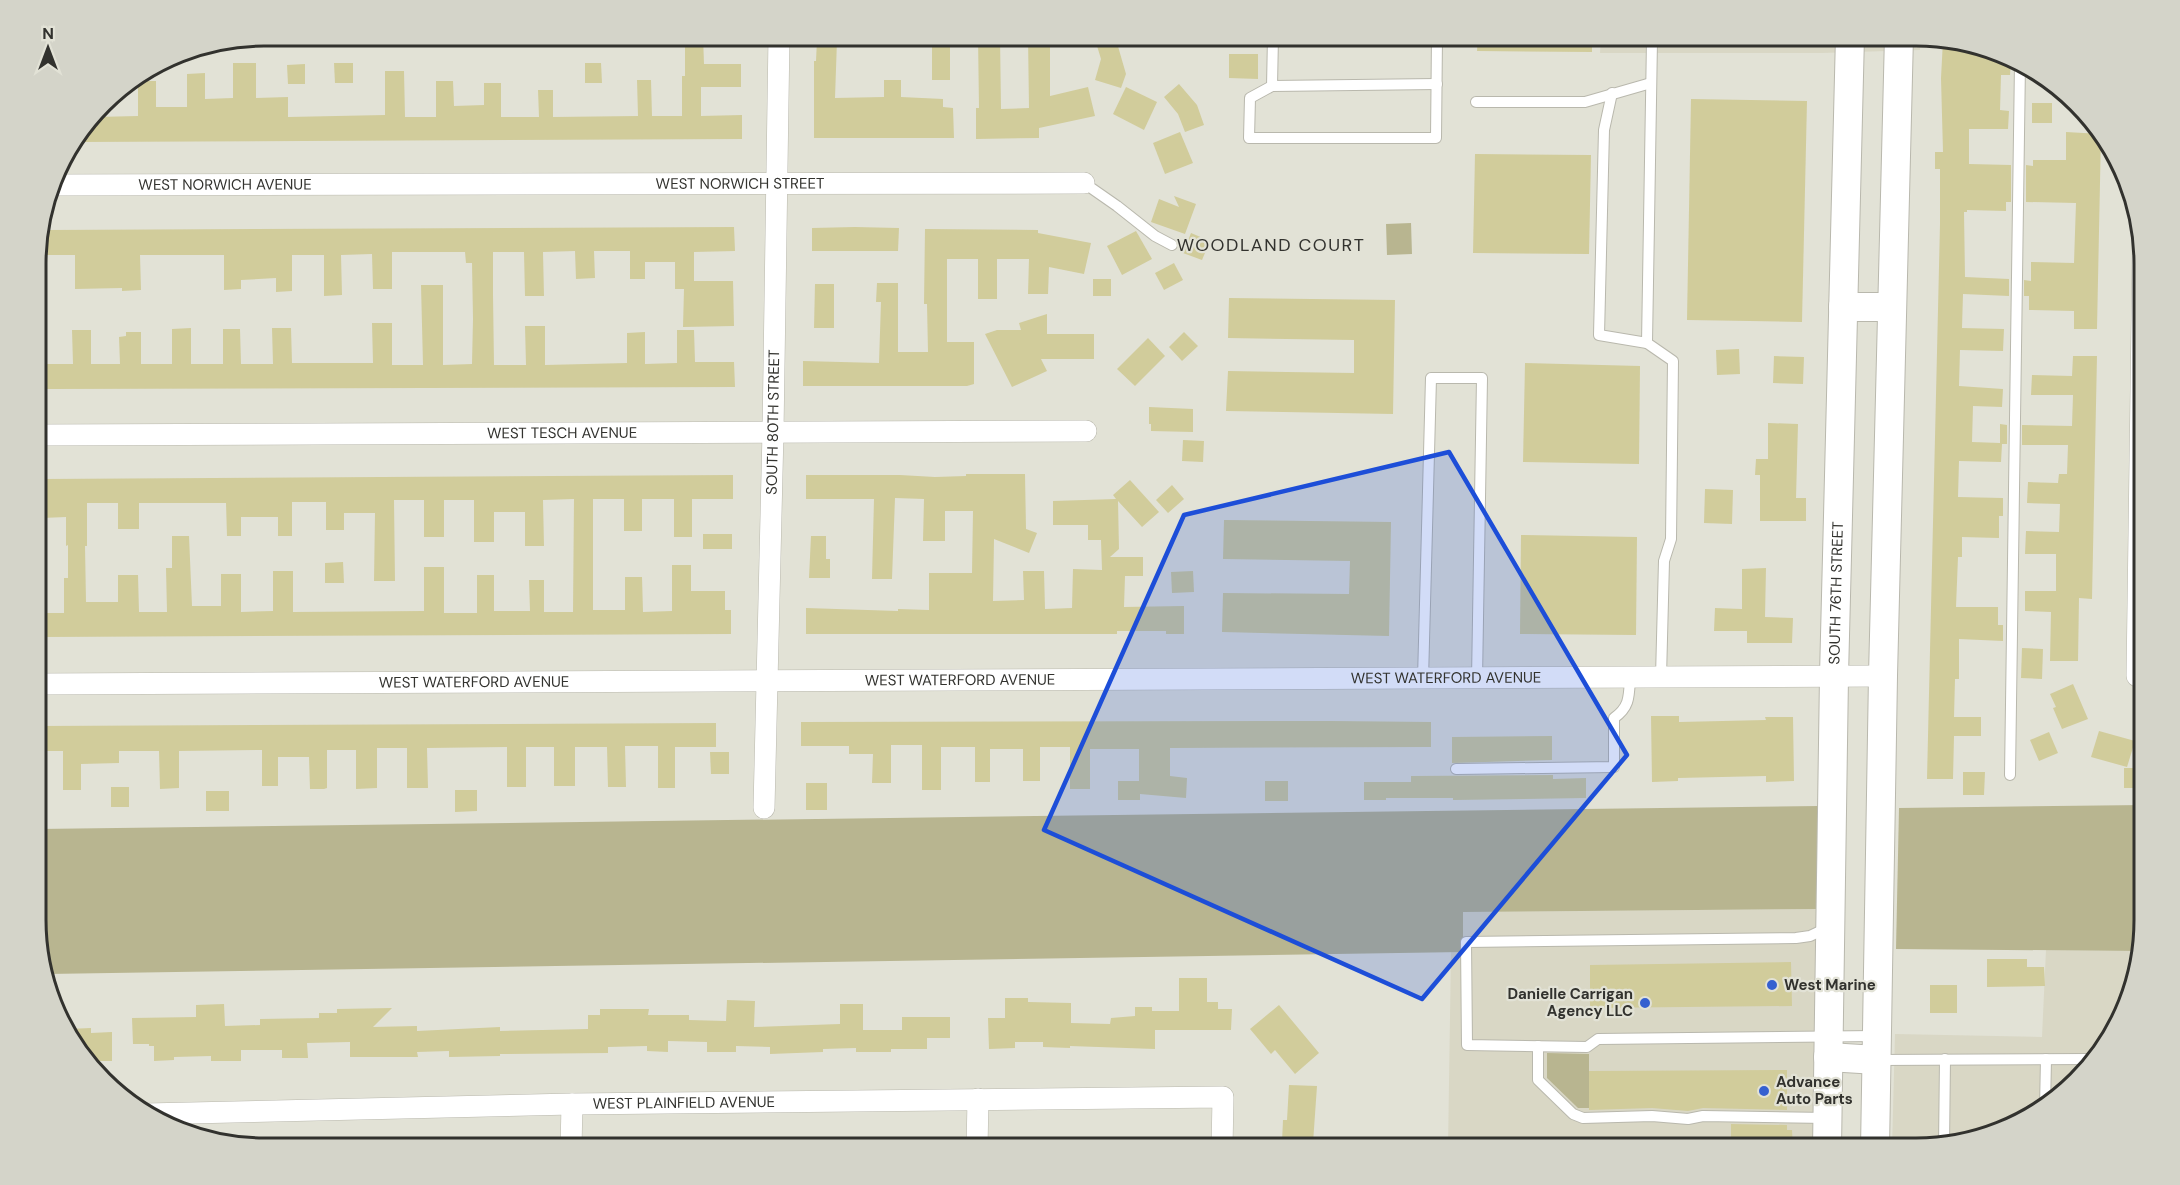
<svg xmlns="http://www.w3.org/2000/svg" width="2180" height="1185" font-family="'DM Sans',sans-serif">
<rect width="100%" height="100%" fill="#e2e2d6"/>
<g fill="#d9d7c5">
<polygon points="1601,36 1915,36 1920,37 1920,50 1822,53 1600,53"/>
<polygon points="1818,909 1813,1149 1448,1149 1451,952 1463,952 1463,912"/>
<polygon points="2046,950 2139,951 2113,1034 2042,1111 1988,1137 1930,1149 1892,1149 1895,1034 2042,1037"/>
</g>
<g fill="#b8b590">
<polygon points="1411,223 1412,254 1387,255 1386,224"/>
<polygon points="2144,805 2144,935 2139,951 1896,949 1899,808"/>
<polygon points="1819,806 1818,909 1463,912 1463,952 47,974 38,950 38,829"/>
<polygon points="1547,1053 1589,1054 1589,1108 1578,1108 1547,1078"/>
</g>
<g fill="#d1cc9b" fill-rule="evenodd">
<polygon points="685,36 703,36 704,64 741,64 741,87 701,87 701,116 742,115 742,139 76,142 96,117 138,116 138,81 156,81 156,107 187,107 187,74 205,73 205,99 233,98 233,63 256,63 256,98 288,97 288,117 385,115 385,71 404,71 405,117 436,117 436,81 453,81 454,106 484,105 484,83 501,83 501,117 539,117 538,90 553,90 553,117 638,116 637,80 651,80 652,116 682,116 682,76 685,76"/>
<polygon points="978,36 1000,36 1001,109 1029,108 1028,36 1050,36 1050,96 1088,87 1095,116 1039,128 1039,138 976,139 976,108 979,108"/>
<polygon points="1094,36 1115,36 1126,74 1121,88 1095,80 1101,59"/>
<polygon points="1478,36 1592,36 1592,52 1477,51"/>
<rect x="932" y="37" width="18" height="43"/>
<polygon points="817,40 837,40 835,98 884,97 884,80 901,80 901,97 943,99 943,107 953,108 954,138 814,138 814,61 816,61"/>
<polygon points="1943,40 1974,44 1974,51 1993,51 2011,59 2010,75 2001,75 2000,110 2009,111 2008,129 1969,129 1969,164 2011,165 2011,202 2006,202 2006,211 1967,210 1967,212 1964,212 1965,277 2009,279 2009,296 1963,294 1962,328 2004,329 2003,351 1960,350 1959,386 2003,389 2002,407 1973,406 1972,442 2000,443 2000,424 2007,425 2007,444 2002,444 2001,462 1959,461 1958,497 2003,498 2003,516 1999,516 1999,538 1962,537 1962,557 1958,557 1956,607 1998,607 1998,625 2003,625 2003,641 1959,639 1959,679 1955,679 1954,717 1981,717 1981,736 1954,736 1953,779 1927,779 1940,224 1940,169 1935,169 1935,152 1943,152 1941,78"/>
<polygon points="1229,54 1258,54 1258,79 1229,78"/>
<polygon points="334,63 353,63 353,83 335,83"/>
<polygon points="585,63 601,63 602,83 585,83"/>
<polygon points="305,64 305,84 288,84 287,65"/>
<polygon points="1179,84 1197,105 1204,125 1185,132 1178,114 1164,97"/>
<polygon points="1126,87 1157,102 1144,130 1113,114"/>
<polygon points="1691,99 1807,101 1802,322 1687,320"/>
<rect x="2032" y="103" width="20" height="20"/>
<polygon points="1180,132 1193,163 1165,174 1153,143"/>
<polygon points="2066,132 2101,134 2097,329 2074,329 2074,311 2029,310 2029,296 2024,296 2024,280 2031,281 2031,262 2074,263 2076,203 2026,202 2026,165 2033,166 2033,160 2066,160"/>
<polygon points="1475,154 1591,155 1589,254 1473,253"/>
<polygon points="1174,196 1196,204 1185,234 1151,222 1159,199 1179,207"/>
<polygon points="734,227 735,251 694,252 694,281 733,281 734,326 683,327 684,289 675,289 675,262 645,262 645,279 630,279 630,251 594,251 595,278 576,279 575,251 543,252 544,296 525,296 524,252 493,252 493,295 494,365 526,365 525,326 545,326 545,365 627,363 627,333 645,332 645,364 677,363 677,330 694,330 695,362 734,362 735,387 46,389 46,364 73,364 72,330 91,330 91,364 120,364 119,337 126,336 126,332 141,332 141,364 172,364 172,329 191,328 191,364 223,364 223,329 240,329 241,364 273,364 272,328 291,328 292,363 373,363 372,323 392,323 392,365 423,365 421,285 443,285 443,365 472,364 473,319 472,263 466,263 465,252 392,252 392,289 373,289 372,254 341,255 342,295 324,296 324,255 292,255 292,291 276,292 276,278 241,280 241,289 224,290 224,255 140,255 141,290 122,291 122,288 75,289 75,255 45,255 45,230"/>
<polygon points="855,227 899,228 898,251 812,251 812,228"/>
<polygon points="925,229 1038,230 1038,233 1091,243 1084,274 1049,267 1048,294 1028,294 1029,259 997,259 997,299 978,299 978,259 947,259 947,342 974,342 974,384 967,386 803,386 803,361 879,363 881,302 876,302 877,283 898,283 898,352 928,352 927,304 924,304"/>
<polygon points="1136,231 1152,259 1122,275 1107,246"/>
<polygon points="1191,233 1210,241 1202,260 1183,253"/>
<polygon points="1174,263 1183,280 1164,290 1155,273"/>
<rect x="1093" y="279" width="18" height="17"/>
<polygon points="815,284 834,284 834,328 814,328"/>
<polygon points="1229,298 1395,300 1393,414 1226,411 1228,371 1354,373 1354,340 1228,338"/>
<polygon points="1047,314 1047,334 1094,334 1094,359 1041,359 1047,371 1012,387 985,334 997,330 1021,330 1019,323"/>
<polygon points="1184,332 1198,346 1182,361 1169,347"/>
<polygon points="1148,338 1165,356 1135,386 1117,369"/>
<polygon points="1739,349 1740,374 1717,375 1716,350"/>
<polygon points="1774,356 1804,357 1803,384 1773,383"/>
<polygon points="2073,356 2097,356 2092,599 2079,598 2078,661 2050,661 2051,612 2025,611 2025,591 2056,591 2056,554 2025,554 2026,531 2059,532 2060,504 2027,503 2028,482 2058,483 2059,474 2067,474 2068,445 2022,445 2022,425 2072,426 2073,395 2031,395 2032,375 2072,376"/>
<polygon points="1525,363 1640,366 1639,464 1523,462"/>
<polygon points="1149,407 1193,409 1193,432 1151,431 1151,424 1149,424"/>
<polygon points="1768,423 1798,424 1796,498 1806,498 1806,521 1760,521 1760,475 1755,475 1756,459 1768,459"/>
<polygon points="1183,440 1204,441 1203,462 1182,461"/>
<polygon points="966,474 1025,474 1026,529 1037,533 1029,553 994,539 993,601 1024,600 1023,571 1044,571 1045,609 1072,608 1073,569 1102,570 1101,540 1088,540 1088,525 1053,525 1053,501 1116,499 1113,495 1130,480 1159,512 1142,527 1118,501 1119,549 1110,557 1143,557 1143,576 1125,576 1124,607 1184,606 1184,634 1166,634 1166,631 1117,631 1117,634 806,634 806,608 898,611 898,609 929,610 929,573 972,573 973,511 945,511 945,541 923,541 924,499 895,498 892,579 872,579 874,499 806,499 806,475 900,475 935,477 966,476"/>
<path d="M733 475V499H692V537H674V499H642V531H624V499H593V610H625V577H642L643 612 672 611V565H691V591H725V610H731V634L42 637V613H64V578H68V545L66 546V517L42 518V479ZM574 499 573 612H544V580H529L530 611H494V575H477V613H444V567H424V611L293 612V571H273V611L241 612V574H221V606H192L189 536H172V568H166L167 612H139L138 575H118V602H86L85 546H87V503H118V529H139V503H226L227 536H241V517H278V536H292V502H326V530H344V513H375L374 581H395L394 500H424V537H444V500H474V542H494V512H525V546H544L543 500Z"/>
<polygon points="1172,485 1184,499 1168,513 1156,500"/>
<polygon points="1705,489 1733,490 1732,524 1704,523"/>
<polygon points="1224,520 1391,522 1389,636 1222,632 1223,593 1349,594 1350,561 1223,559"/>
<rect x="703" y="534" width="29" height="15"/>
<polygon points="1521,535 1637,537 1636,635 1520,634"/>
<polygon points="811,536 826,536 826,559 830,559 830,578 809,578"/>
<polygon points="343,562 344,583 325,583 325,563"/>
<polygon points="1766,568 1765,617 1793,618 1792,643 1747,643 1747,631 1714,631 1715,608 1742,609 1742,569"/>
<polygon points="1193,571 1194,592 1172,593 1171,572"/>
<polygon points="2022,648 2043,649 2042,679 2021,678"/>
<polygon points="2073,684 2088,719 2062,729 2053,708 2056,707 2050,694"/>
<polygon points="1651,716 1679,716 1679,722 1766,720 1765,717 1793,717 1794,781 1766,782 1766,776 1678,778 1678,781 1652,782"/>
<polygon points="1331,721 1431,722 1431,747 1170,748 1170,776 1187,778 1186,798 1140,794 1140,800 1118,800 1118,781 1139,781 1139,749 1090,749 1090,789 1070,789 1070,747 1040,747 1040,781 1023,781 1023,749 990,749 990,782 975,782 975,747 941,747 941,790 922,790 922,745 891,745 891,783 872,783 873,754 849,754 849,746 801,746 801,722"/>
<polygon points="716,723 716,747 675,747 675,788 658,788 658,746 625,746 626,787 608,787 607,747 575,747 575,786 554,786 554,747 526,747 526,787 507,787 507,747 427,748 428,788 407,788 407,748 377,748 377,788 356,789 356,750 327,750 327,788 324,789 310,789 309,757 278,757 278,786 262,786 262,750 179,751 179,788 160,789 159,751 119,751 119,763 81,764 81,790 63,790 63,751 38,751 38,726"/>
<polygon points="2099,731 2135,741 2127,767 2091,757"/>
<polygon points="2049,732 2058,753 2039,761 2030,740"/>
<polygon points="1552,736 1552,760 1452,763 1452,737"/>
<polygon points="710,752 729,752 729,774 711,774"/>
<rect x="2124" y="768" width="20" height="20"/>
<polygon points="1963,772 1985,772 1984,795 1963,795"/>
<polygon points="1553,775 1553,779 1586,778 1586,798 1453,800 1453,798 1386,798 1386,800 1364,800 1364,782 1411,782 1411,776"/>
<rect x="1265" y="781" width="23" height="20"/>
<rect x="806" y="783" width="21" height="27"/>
<rect x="111" y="787" width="18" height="20"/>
<polygon points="455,790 477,790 477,811 455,812"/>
<rect x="206" y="791" width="23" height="20"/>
<polygon points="1987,959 2027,959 2027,967 2044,967 2045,986 1987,987"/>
<polygon points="1791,962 1792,1006 1590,1008 1590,965"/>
<polygon points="1179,978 1207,978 1207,1002 1218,1002 1218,1009 1232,1009 1231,1030 1155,1030 1155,1049 1070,1046 1070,1048 1043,1047 1043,1042 1015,1042 1015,1048 989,1049 988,1018 1005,1018 1005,998 1028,998 1028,1002 1071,1003 1071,1023 1110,1024 1111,1018 1135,1016 1135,1007 1152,1007 1152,1011 1179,1011"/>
<rect x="1930" y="985" width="27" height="28"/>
<polygon points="727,1000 755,1001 754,1027 840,1024 840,1004 863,1004 863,1030 902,1030 902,1017 950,1017 950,1038 927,1038 927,1049 891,1049 891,1052 856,1052 856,1048 823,1049 823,1052 770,1054 770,1047 736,1046 736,1052 707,1052 707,1042 668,1041 668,1052 647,1051 647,1046 608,1047 608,1053 500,1054 500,1056 449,1057 449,1051 417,1052 418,1057 350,1057 350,1042 307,1043 308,1058 282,1058 282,1050 241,1050 241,1061 211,1061 211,1056 174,1057 174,1060 154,1061 154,1046 149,1046 149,1044 133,1044 132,1018 196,1017 196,1005 224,1004 225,1026 260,1025 260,1019 319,1018 319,1013 337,1013 337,1009 392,1008 373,1027 417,1026 417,1031 500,1027 500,1031 588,1029 588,1015 600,1015 600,1009 649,1009 648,1015 689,1015 689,1020 726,1021"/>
<polygon points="1279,1005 1319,1053 1295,1074 1275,1050 1271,1054 1250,1029"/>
<polygon points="91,1028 91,1033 112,1032 112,1061 90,1061 74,1047 68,1029"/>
<polygon points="1787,1070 1787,1110 1703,1108 1688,1111 1652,1108 1589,1110 1589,1071"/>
<polygon points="1289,1085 1317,1086 1313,1143 1282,1142 1283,1120 1287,1120"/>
<polygon points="1731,1124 1787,1125 1787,1130 1792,1130 1793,1149 1731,1149"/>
</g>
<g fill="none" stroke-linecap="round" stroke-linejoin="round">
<g stroke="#b9b8ad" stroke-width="12">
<g id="service">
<polyline points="1265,36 1291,38 1437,36"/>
<polyline points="1638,36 1652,40 1850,40"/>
<polyline points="1273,37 1272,86 1250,98 1249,138 1436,138 1437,37"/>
<polyline points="1652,40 1647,343 1673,361 1671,539 1664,561 1661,677"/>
<polyline points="1272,86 1437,84"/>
<polyline points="1612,93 1604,130 1599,335 1647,343"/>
<polyline points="1476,102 1585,102 1651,83"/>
<polyline points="1084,183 1117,206 1155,236 1172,245"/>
<polyline points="1423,679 1431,378 1482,378 1477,679"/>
<path d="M1456 769 1614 767V718C1630 707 1629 696 1630 677"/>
<polyline points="2010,775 2020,63"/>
<polyline points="1827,928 1810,936 1796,938 1466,942 1467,1045 1587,1047 1598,1039 1876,1036"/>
<polyline points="1538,1046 1538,1080 1573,1114 1583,1118 1652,1116 1688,1119 1703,1116 1827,1118"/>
<polyline points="1877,1060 2090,1059"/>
<polyline points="2045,1107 2046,1059"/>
<polyline points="1944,1146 1945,1059"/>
</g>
</g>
<g stroke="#b9b8ad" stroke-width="22">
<g id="minor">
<path id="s1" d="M53 185 1084 183"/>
<polyline points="2143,247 2137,676 2144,676"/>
<path id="s2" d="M38 435 1086 431"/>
<path id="s3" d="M38 684 1883 676"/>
<path id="s4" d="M764 808 773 432 779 36"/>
<path id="s5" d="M146 1114 572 1104 1223 1097 1222 1149"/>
<polyline points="571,1149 572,1104"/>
<polyline points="977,1149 978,1099"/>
</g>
</g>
<g stroke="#b9b8ad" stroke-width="30">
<g id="secondary">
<polyline points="1843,307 1892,307"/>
<polyline points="1828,1057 1877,1060"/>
<path id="s6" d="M1827 1149 1834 676 1850 36"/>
<polyline points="1875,1149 1883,676 1899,36"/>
</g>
</g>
<use href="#service" stroke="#fff" stroke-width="10"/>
<use href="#minor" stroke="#fff" stroke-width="21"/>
<use href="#secondary" stroke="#fff" stroke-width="28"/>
</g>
<path fill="#1d4ed8" fill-opacity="0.2" stroke="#1d4ed8" stroke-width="4.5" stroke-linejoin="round" d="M1449 452 1627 755 1422 999 1044 830 1184 515Z"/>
<g fill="#3560d0" stroke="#e2e2d6" stroke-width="2">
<circle cx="1772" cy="985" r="6"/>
<circle cx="1645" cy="1003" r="6"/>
<circle cx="1764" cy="1091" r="6"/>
</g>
<g text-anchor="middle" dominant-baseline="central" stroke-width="4.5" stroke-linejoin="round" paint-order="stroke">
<g font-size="15" fill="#32322e" stroke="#e2e2d6">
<text stroke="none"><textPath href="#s1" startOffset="172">WEST NORWICH AVENUE</textPath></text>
<text stroke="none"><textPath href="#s1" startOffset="687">WEST NORWICH STREET</textPath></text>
<text stroke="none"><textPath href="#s4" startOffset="386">SOUTH 80TH STREET</textPath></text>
<text stroke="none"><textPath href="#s2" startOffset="524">WEST TESCH AVENUE</textPath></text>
<text stroke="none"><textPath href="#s6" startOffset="556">SOUTH 76TH STREET</textPath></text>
<text stroke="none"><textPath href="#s3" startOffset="1408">WEST WATERFORD AVENUE</textPath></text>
<text stroke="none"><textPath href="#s3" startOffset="922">WEST WATERFORD AVENUE</textPath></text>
<text stroke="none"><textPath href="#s3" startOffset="436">WEST WATERFORD AVENUE</textPath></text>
<text stroke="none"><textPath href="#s5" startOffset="538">WEST PLAINFIELD AVENUE</textPath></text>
</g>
<g font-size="15" font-weight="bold" fill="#32322e" stroke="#e2e2d6" text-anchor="start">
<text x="1784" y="985">West Marine</text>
<text x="1633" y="994" text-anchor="end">Danielle Carrigan<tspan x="1633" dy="17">Agency LLC</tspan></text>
<text x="1776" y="1082">Advance<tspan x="1776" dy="17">Auto Parts</tspan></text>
</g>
<g font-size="18" letter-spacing="1.5" fill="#32322e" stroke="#e2e2d6">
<text x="1271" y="245">WOODLAND COURT</text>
</g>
</g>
<path d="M0 0H2180V1185H0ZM264 46H1916A218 218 0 0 1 2134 264V920A218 218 0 0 1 1916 1138H264A218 218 0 0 1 46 920V264A218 218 0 0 1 264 46Z" fill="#d4d4c9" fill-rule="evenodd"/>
<path fill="none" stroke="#32322e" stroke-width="3" d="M264 46H1916A218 218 0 0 1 2134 264V920A218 218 0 0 1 1916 1138H264A218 218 0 0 1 46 920V264A218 218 0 0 1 264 46Z"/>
<g transform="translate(48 48)" stroke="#e2e2d6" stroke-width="4.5" paint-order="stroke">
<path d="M0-4.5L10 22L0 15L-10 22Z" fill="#32322e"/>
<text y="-9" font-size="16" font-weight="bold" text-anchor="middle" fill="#32322e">N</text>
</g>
</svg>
